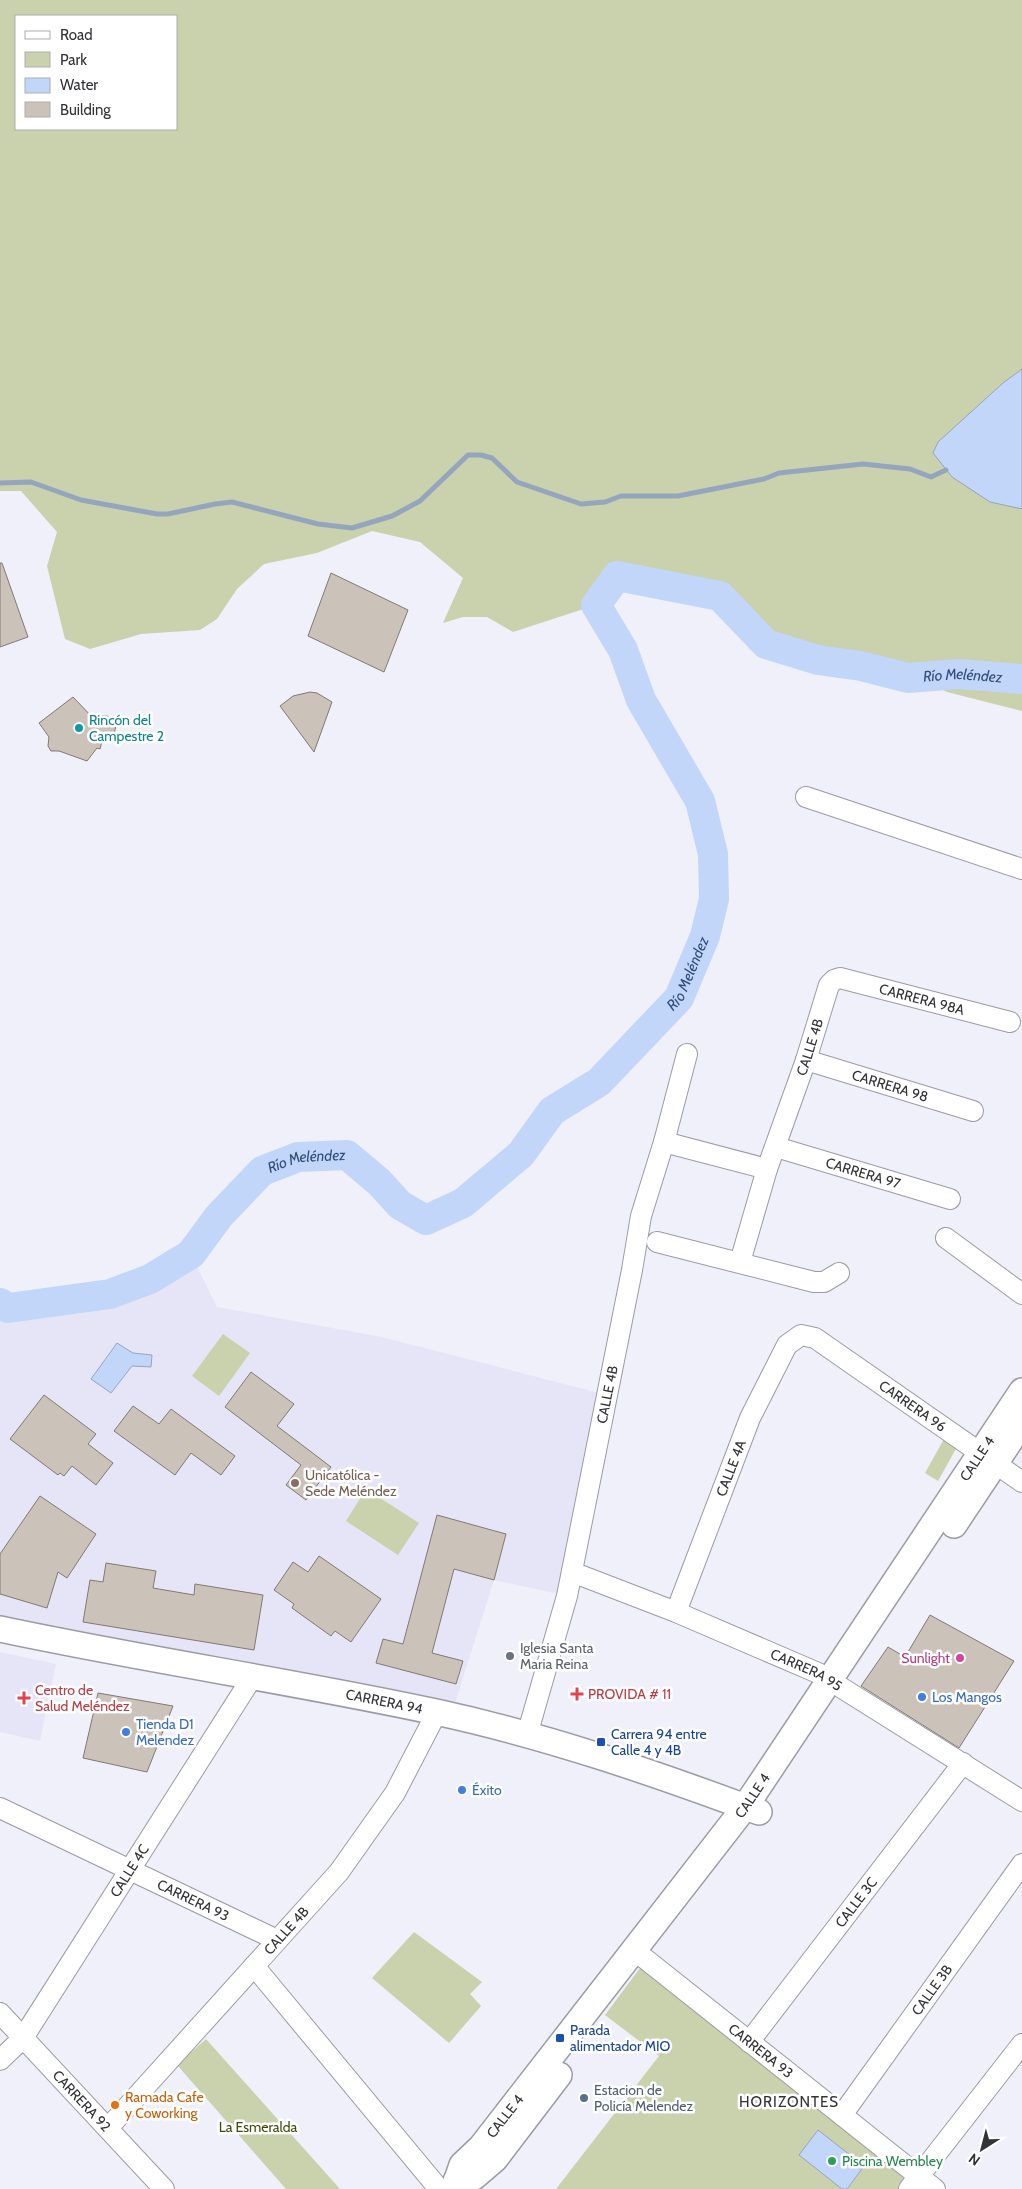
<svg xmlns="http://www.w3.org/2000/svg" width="1022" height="2189" font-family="Cabin,sans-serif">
<rect width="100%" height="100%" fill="#f0f0fb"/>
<g fill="#e6e5f8">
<polygon points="191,1254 217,1307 382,1337 607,1395 567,1596 494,1580 451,1716 0,1629 0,1303 8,1308 110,1294 150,1279"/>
<polygon points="0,1652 56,1664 40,1741 0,1732"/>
</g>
<g fill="#c9d1ad" fill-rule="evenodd">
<path d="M0 0H1022V711L947 692 917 677 908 678 861 666 818 660 766 644 720 596 617 576 596 605 513 632 487 617H463L443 623 463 578 420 542 372 531 317 553 264 564 237 589 217 619 200 630 141 634 90 649 65 639 47 566 57 532 21 491H0ZM16 16H176V129H16Z"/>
<polygon points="223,1334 250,1353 219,1396 192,1376"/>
<polygon points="944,1439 957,1447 938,1481 925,1473"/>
<polygon points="366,1489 419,1523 398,1555 346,1521"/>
<polygon points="414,1932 482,1982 470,1994 481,2006 449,2043 372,1978"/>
<polygon points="646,1960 935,2189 556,2189 659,2056 605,2015"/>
<polygon points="206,2039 340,2189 286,2189 177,2065"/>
</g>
<g fill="#c1d6f8" stroke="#96a5be">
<polygon points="1022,369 1022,509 990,502 952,477 933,453 938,442 1003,383"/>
<polygon points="117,1343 133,1353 152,1355 151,1367 132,1366 111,1393 91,1379"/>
<polygon points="818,2130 864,2166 847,2189 842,2189 799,2155"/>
</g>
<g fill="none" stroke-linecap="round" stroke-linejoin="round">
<polyline stroke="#96a5be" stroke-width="5" points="0,483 31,482 81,500 157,514 168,514 215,504 232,502 318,524 352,528 392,516 420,501 468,455 481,455 492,458 517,482 581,504 605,502 621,496 678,496 764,479 779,473 863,464 910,469 931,477 946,470"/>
<path stroke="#c1d6f8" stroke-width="30" id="s1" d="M0 1303 8 1308 110 1294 150 1279 191 1254 219 1216 262 1171 298 1157 347 1155 379 1182 400 1205 426 1220 463 1203 521 1154 552 1111 599 1082 679 998 705 936 714 899 713 854 700 801 641 700 623 650 596 605 617 576 720 596 766 644 818 660 861 666 908 678 958 674 1022 679"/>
</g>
<g fill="#cbc2ba" stroke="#827973">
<polygon points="0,563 2,563 28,637 0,647"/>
<polygon points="331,573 408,610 384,672 308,636"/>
<polygon points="310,692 317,693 332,702 314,752 280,706 293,696"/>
<polygon points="73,697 95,720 102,716 107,716 113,720 116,725 114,735 102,741 100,749 97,748 87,761 59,751 51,751 48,746 49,737 39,723"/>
<polygon points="251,1372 294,1404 277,1426 331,1467 306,1500 286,1485 301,1465 225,1407"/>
<polygon points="44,1395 96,1434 88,1444 113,1463 96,1485 72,1466 64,1476 60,1473 58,1475 10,1439"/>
<polygon points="133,1406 159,1424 171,1409 235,1456 221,1475 191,1453 175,1475 114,1431"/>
<polygon points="40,1496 96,1534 67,1578 58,1572 47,1608 0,1594 0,1554"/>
<polygon points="437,1515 506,1534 494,1580 454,1569 432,1653 463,1661 456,1684 376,1663 383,1639 403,1644"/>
<polygon points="319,1556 381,1599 351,1642 335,1631 331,1636 292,1608 294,1604 274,1590 293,1562 308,1572"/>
<polygon points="106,1563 156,1571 153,1588 194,1595 195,1584 263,1595 254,1650 83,1622 90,1580 103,1582"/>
<polygon points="930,1615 1014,1661 959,1748 861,1686 888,1647 905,1657"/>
<polygon points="98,1693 173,1706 147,1772 83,1758"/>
</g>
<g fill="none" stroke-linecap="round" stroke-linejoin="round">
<g stroke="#9b9ba5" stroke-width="22">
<g id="minor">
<polyline points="806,797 1022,869"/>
<path id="s2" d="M806 1060 973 1111"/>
<polyline points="664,1142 767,1169"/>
<path id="s3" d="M776 1147 950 1199"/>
<polyline points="946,1238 1022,1294"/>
<polyline points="657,1242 814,1282 824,1282 839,1273"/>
<path id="s4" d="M740 1262 767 1169 806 1060 829 985 834 980 840 978 1010 1022"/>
<path id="s5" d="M572 1572 676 1612 818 1673 1022 1801"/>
<path id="s6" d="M676 1612 750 1418 787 1345 801 1335 815 1338 1022 1482"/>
<path id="s7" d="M527 1735 567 1596 632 1270 641 1216 664 1142 687 1054"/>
<path id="s8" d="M0 1808 277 1940"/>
<path id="s9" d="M634 1950 935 2189"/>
<polyline points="254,1966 439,2189"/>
<path id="s10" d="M0 2013 164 2189"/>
<path id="s11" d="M749 2042 963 1763"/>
<path id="s12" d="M0 2060 23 2038 253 1676"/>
<path id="s13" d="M842 2115 1022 1864"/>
<path id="s14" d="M108 2128 339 1872 395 1793 437 1712"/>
<polyline points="909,2189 1022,2044"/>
</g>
</g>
<g stroke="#9b9ba5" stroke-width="28">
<g id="tertiary">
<polyline points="954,1525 1022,1423"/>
<path id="s15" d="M0 1629C145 1660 292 1681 436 1712 547 1736 654 1773 759 1812"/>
<path id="s16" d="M457 2180 462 2165 481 2147 745 1807 1022 1391"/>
<polyline points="456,2181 474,2177 495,2159 559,2075"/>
</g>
</g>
<use href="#minor" stroke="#fff" stroke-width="20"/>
<use href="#tertiary" stroke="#fff" stroke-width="25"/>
</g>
<circle fill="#0f9aa8" stroke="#fff" stroke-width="2" cx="79" cy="728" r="5"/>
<circle fill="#8d6e63" stroke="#fff" stroke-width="2" cx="295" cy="1483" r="5"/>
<circle fill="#6b7280" stroke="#fff" stroke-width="2" cx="510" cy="1656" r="5"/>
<circle fill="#d1479c" stroke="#fff" stroke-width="2" cx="960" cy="1658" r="5"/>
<g fill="#e0444e" stroke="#fff" stroke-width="2">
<path d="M574.5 1686.5h5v5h5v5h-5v5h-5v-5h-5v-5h5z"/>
<path d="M21.5 1690.5h5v5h5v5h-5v5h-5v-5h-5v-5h5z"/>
</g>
<g fill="#3f7fe0" stroke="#fff" stroke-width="2">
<circle cx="922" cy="1697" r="5"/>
<circle cx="126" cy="1732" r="5"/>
<circle cx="462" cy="1790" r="5"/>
</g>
<g fill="#1a4fb4" stroke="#fff" stroke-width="2">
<rect x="596" y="1737" width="10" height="10" rx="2.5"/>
<rect x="555" y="2033" width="10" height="10" rx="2.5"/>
</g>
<circle fill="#5c6f8a" stroke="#fff" stroke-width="2" cx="584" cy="2098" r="5"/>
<circle fill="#e8710a" stroke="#fff" stroke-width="2" cx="115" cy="2105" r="5"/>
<circle fill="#2e9e5b" stroke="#fff" stroke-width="2" cx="832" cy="2161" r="5"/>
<g text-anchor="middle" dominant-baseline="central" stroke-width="5" stroke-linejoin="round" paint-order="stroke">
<g font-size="14" fill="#0d838f" stroke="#fff" text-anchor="start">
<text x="89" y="720">Rincón del<tspan x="89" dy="16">Campestre 2</tspan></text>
</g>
<g font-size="14" fill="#323237" stroke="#fff">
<text stroke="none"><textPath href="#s4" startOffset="389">CARRERA 98A</textPath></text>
<text stroke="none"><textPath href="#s4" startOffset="226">CALLE 4B</textPath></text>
<text stroke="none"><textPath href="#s2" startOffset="88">CARRERA 98</textPath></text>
<text stroke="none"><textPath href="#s3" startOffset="91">CARRERA 97</textPath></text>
<text stroke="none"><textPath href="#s7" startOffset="350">CALLE 4B</textPath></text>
<text stroke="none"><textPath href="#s6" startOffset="440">CARRERA 96</textPath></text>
<text stroke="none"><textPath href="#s16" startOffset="891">CALLE 4</textPath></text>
<text stroke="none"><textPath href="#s6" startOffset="154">CALLE 4A</textPath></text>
<text stroke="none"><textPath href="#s5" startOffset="254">CARRERA 95</textPath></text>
<text stroke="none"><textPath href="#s15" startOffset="391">CARRERA 94</textPath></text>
<text stroke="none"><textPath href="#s16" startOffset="486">CALLE 4</textPath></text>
<text stroke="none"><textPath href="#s12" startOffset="230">CALLE 4C</textPath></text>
<text stroke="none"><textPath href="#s8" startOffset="214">CARRERA 93</textPath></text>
<text stroke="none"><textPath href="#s11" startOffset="176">CALLE 3C</textPath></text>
<text stroke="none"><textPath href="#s14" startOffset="266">CALLE 4B</textPath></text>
<text stroke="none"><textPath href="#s13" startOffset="154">CALLE 3B</textPath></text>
<text stroke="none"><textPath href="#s9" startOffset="162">CARRERA 93</textPath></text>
<text stroke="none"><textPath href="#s10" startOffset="120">CARRERA 92</textPath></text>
<text stroke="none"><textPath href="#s16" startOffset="81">CALLE 4</textPath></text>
</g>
<g font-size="14" fill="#785e54" stroke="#fff" text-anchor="start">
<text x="305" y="1475">Unicatólica -<tspan x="305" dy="16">Sede Meléndez</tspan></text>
</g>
<g font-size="14" fill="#5b616d" stroke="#fff" text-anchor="start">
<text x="520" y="1648">Iglesia Santa<tspan x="520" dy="16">Maria Reina</tspan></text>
</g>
<g font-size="14" fill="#b23c85" stroke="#fff" text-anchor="end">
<text x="950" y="1658">Sunlight</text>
</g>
<g font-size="14" fill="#be3a42" stroke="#fff" text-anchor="start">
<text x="35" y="1690">Centro de<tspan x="35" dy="16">Salud Meléndez</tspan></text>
<text x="588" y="1694">PROVIDA # 11</text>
</g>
<g font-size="14" fill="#366cbe" stroke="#fff" text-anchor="start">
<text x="932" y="1697">Los Mangos</text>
<text x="136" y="1724">Tienda D1<tspan x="136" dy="16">Melendez</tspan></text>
<text x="472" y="1790">Éxito</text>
</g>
<g font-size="14" fill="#164399" stroke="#fff" text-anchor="start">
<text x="611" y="1734">Carrera 94 entre<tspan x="611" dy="16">Calle 4 y 4B</tspan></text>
<text x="570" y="2030">Parada<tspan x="570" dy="16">alimentador MIO</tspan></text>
</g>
<g font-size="14" fill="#4e5e75" stroke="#fff" text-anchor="start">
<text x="594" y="2090">Estacion de<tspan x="594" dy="16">Policía Melendez</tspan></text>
</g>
<g font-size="14" fill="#c56008" stroke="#fff" text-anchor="start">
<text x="125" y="2097">Ramada Cafe<tspan x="125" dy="16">y Coworking</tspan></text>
</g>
<g font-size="14" fill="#3f4808" stroke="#fff">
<text x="258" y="2127">La Esmeralda</text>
</g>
<g font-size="14" fill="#27864d" stroke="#fff" text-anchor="start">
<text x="842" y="2161">Piscina Wembley</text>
</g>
<g font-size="15" font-style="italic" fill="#324d7b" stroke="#fff">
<text stroke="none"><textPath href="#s1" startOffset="1680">Río Meléndez</textPath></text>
<text stroke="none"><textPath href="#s1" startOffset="870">Río Meléndez</textPath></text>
<text stroke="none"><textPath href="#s1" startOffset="359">Río Meléndez</textPath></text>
</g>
<g font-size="15" letter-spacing="1" fill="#323237" stroke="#fff">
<text x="789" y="2102">HORIZONTES</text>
</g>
</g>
<rect x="15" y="15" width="162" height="115" fill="#ffffff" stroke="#adadaf"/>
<rect x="25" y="31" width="25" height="8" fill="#ffffff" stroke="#adadaf"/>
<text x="60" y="40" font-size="15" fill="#323237">Road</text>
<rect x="25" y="52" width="25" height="15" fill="#c9d1ad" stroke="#adadaf"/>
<text x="60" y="65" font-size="15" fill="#323237">Park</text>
<rect x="25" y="78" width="25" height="15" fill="#c1d6f8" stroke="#adadaf"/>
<text x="60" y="90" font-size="15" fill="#323237">Water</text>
<rect x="25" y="102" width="25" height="15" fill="#cbc2ba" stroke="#adadaf"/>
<text x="60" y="115" font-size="15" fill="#323237">Building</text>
<g transform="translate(982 2149) rotate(216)" stroke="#ffffff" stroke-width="4" paint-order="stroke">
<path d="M0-4L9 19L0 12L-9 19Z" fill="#323237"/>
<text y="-8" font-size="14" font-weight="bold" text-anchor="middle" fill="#323237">N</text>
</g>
</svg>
